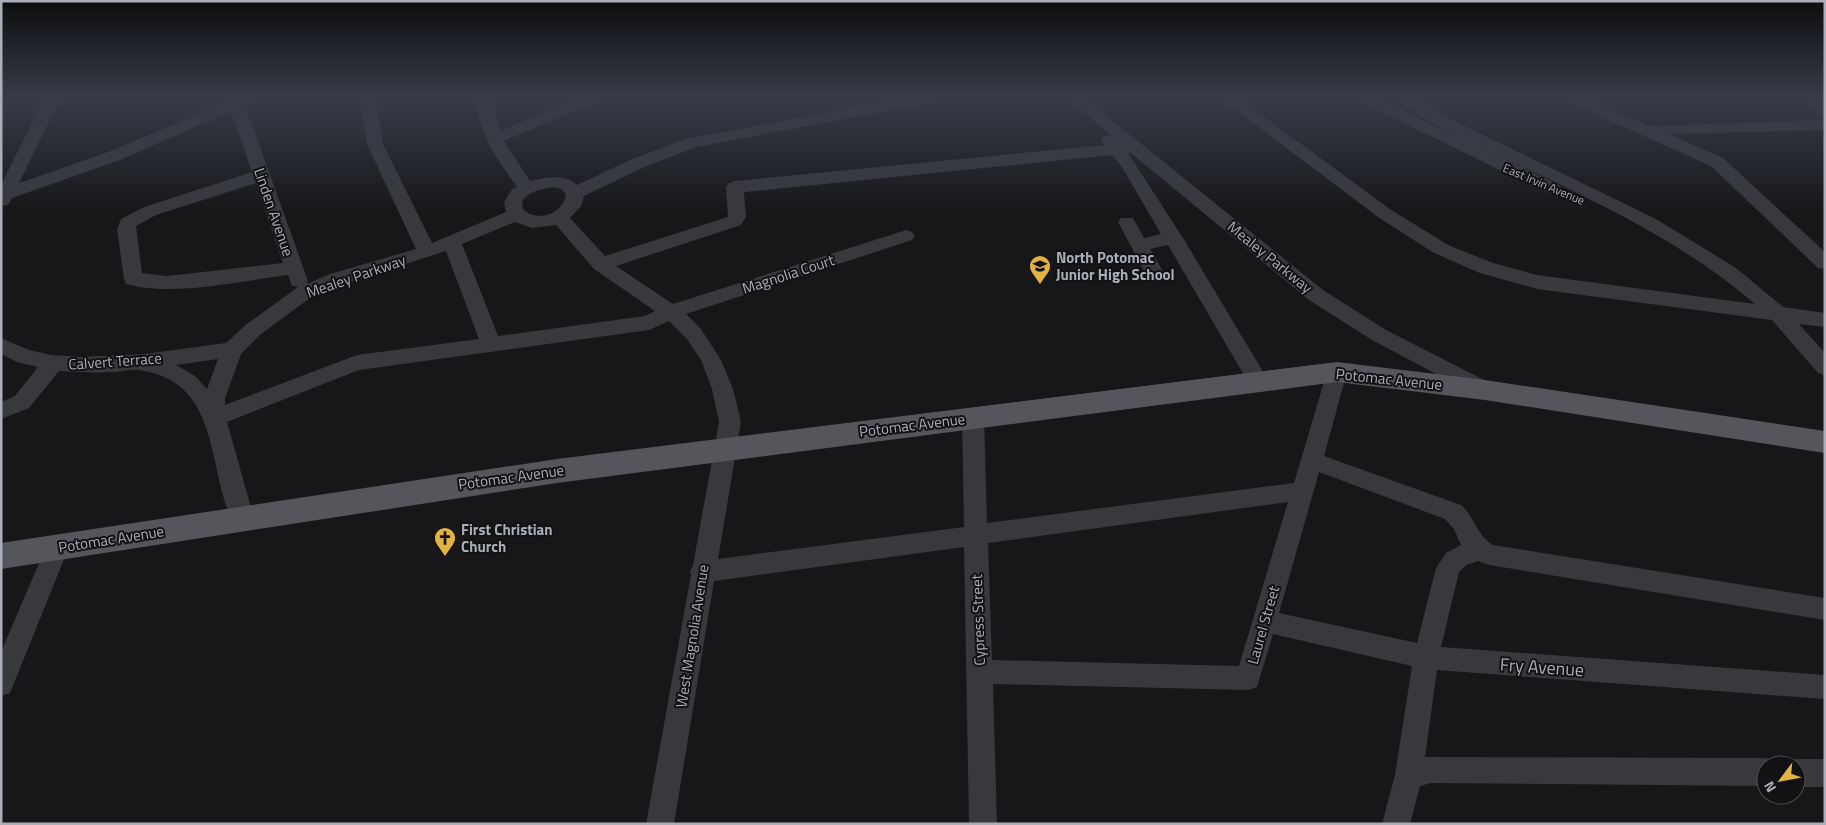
<svg xmlns="http://www.w3.org/2000/svg" width="1826" height="825" font-family="'Titillium Web',sans-serif">
<rect width="100%" height="100%" fill="#171719"/>
<g fill="none" stroke-linecap="round" stroke-linejoin="round">
<g fill="#38393d" fill-rule="evenodd">
<path d="M45 97H61L19 183 108 152 239 97H259L257 100 245 105 308 281 307 284 330 274 416 249 367 144 360 97H376L383 144 432 243 506 212 504 202 512 189 517 187C497 159 476 131 477 97H493L500 131 582 97H602L600 100 504 141 530 181C545 178 565 173 577 185L630 160 685 139 910 97H942L934 102 696 147 642 168 584 196 581 206 570 218 605 256 728 217 726 187 729 183 735 181 1104 145 1101 140 1103 136 1111 135 1066 97H1083L1323 290 1386 330 1492 384 1495 390 1492 396 1485 398 1478 396 1372 340 1309 300 1131 153H1128L1183 238 1265 375 1268 381 1265 387 1258 389 1251 387 1168 245 1150 249 1165 275 1163 280 1156 282 1149 280 1118 222 1121 218H1133L1144 238 1161 234 1122 167 1112 155 744 192 746 217 741 225 616 266 673 304 900 232 906 230 912 232 915 236 912 240 686 314 701 329 721 360 733 389 741 422 718 559 964 527 962 417 965 411 973 409 981 411 984 417 987 523 1294 483 1327 372 1330 367 1337 364 1344 367 1347 372 1324 456 1461 505C1475 517 1477 536 1493 545L1825 598V620L1489 565 1478 561 1466 565 1459 572 1441 647 1825 675V699L1437 670 1425 757 1766 758 1777 765H1766V786L1431 783 1420 786 1410 824H1382L1395 775 1412 666 1273 634 1257 687 1248 690 993 684 997 824H969L964 547 714 581 674 824H646L691 575 690 572 693 565 719 422 712 389 701 360 687 339 669 321 649 330 359 370 227 422 254 518 250 525 242 528 234 525C206 469 222 381 139 370 131 369 121 372 112 372 94 373 77 372 59 371L29 408 1 419V402L15 396 38 367 17 362 1 354V338L29 350 51 355 81 357 145 354 226 343 247 324 298 287 292 286 288 275C240 281 172 297 126 284L124 279 117 229 121 219 144 207 252 172 231 111 120 160 12 198 8 205 1 206V185ZM256 183 283 263 167 276 142 273 136 226 156 215ZM555 187 561 189 566 194C564 214 536 223 523 209L522 202C529 190 543 189 555 187ZM515 222 532 228 556 225 594 269 655 311 645 316 498 336 462 244ZM446 251 479 339 357 355 225 405V398L241 354 261 334 310 298 344 284ZM218 359 207 389 195 376 176 365ZM1319 472 1445 519 1454 529 1461 545 1446 553 1436 568 1417 643 1279 613ZM1288 502 1239 666 992 660 988 543Z"/>
<path d="M1219 97H1237L1390 209 1448 245 1493 263 1537 275 1755 304C1696 253 1627 217 1557 183 1525 167 1414 122 1397 97H1415L1459 123 1656 219 1736 268 1783 307 1825 313V327L1799 324 1825 353V376L1818 373 1772 320 1537 289 1480 273 1434 253 1378 217Z"/>
<polygon points="1355,97 1374,97 1559,185 1562,189 1559,193 1547,193 1357,100"/>
<polygon points="1562,97 1582,97 1649,126 1825,120 1825,130 1669,134 1723,158 1825,252 1825,269 1818,268 1711,166 1564,100"/>
<polygon points="1807,97 1823,97 1825,100 1825,119 1819,117"/>
<polygon points="57,537 65,540 69,547 10,693 1,696 1,652 49,540"/>
<polygon points="1796,759 1825,759 1825,787 1796,787 1796,765 1786,765"/>
</g>
<polygon fill="#54565c" fill-rule="evenodd" points="1337,362 1485,380 1825,431 1825,453 1485,400 1337,382 557,483 1,569 1,543 557,459"/>
</g>
<linearGradient id="sky" x2="0" y2="1"><stop stop-color="#0d0d0e"/><stop offset="0.46" stop-color="#363c49"/><stop offset="1" stop-color="#363c49" stop-opacity="0"/></linearGradient>
<rect width="1826" height="212" fill="url(#sky)"/>
<defs>
<g id="school-pin" transform="scale(1.125)"><path d="M0 17L-7.5 6A9.5 9.5 0 1 1 7.5 6Z" fill="#e4b244" stroke="#121214"/><path d="M0-5L7-2L0 1L-7-2ZM-4 1L0 2.5L4 1V4Q0 6-4 4Z" fill="#111"/></g>
<g id="church-pin" transform="scale(1.125)"><path d="M0 17L-7.5 6A9.5 9.5 0 1 1 7.5 6Z" fill="#e4b244" stroke="#121214"/><path d="M-1.2-6h2.4v3.5h3.3v2.4h-3.3V6h-2.4V-.1h-3.3v-2.4h3.3Z" fill="#111"/></g>
</defs>
<g fill-rule="evenodd">
<use href="#school-pin" x="1040" y="266"/>
<use href="#church-pin" x="445" y="538"/>
</g>
<g text-anchor="middle" dominant-baseline="central" stroke-width="4" stroke-linejoin="round" paint-order="stroke">
<g font-size="12" fill="#aaaeb8" stroke="#121214">
<text transform="translate(1544 184) rotate(23)">East Irvin Avenue</text>
</g>
<g font-size="15" fill="#aaaeb8" stroke="#121214">
<text transform="translate(274 212) rotate(71)">Linden Avenue</text>
<text transform="translate(1270 257) rotate(39)">Mealey Parkway</text>
<text transform="translate(788 274) rotate(-18)">Magnolia Court</text>
<text transform="translate(356 276) rotate(-19)">Mealey Parkway</text>
<text transform="translate(115 361) rotate(-4)">Calvert Terrace</text>
<text transform="translate(1389 379) rotate(6)">Potomac Avenue</text>
<text transform="translate(912 425) rotate(-7)">Potomac Avenue</text>
<text transform="translate(511 477) rotate(-8)">Potomac Avenue</text>
<text transform="translate(111 539) rotate(-9)">Potomac Avenue</text>
<text transform="translate(978 620) rotate(-92)">Cypress Street</text>
<text transform="translate(1263 625) rotate(-74)">Laurel Street</text>
<text transform="translate(692 636) rotate(-81)">West Magnolia Avenue</text>
</g>
<g font-size="15" font-weight="bold" fill="#aaaeb8" stroke="#121214" text-anchor="start">
<text x="1056" y="257">North Potomac<tspan x="1056" dy="17">Junior High School</tspan></text>
<text x="461" y="529">First Christian<tspan x="461" dy="17">Church</tspan></text>
</g>
<g font-size="18" fill="#aaaeb8" stroke="#121214">
<text transform="translate(1542 667) rotate(4)">Fry Avenue</text>
</g>
</g>
<rect width="1826" height="825" fill="none" stroke="#aaaeb8" stroke-width="5"/>
<g transform="translate(1781 780) rotate(238)"><circle r="24" fill="#121214" stroke="#4f5056"/>
<path d="M0-4L9 19L0 12L-9 19Z" fill="#e4b244"/>
<text y="-8" font-size="14" font-weight="bold" text-anchor="middle" fill="#aaaeb8">N</text>
</g>
</svg>
